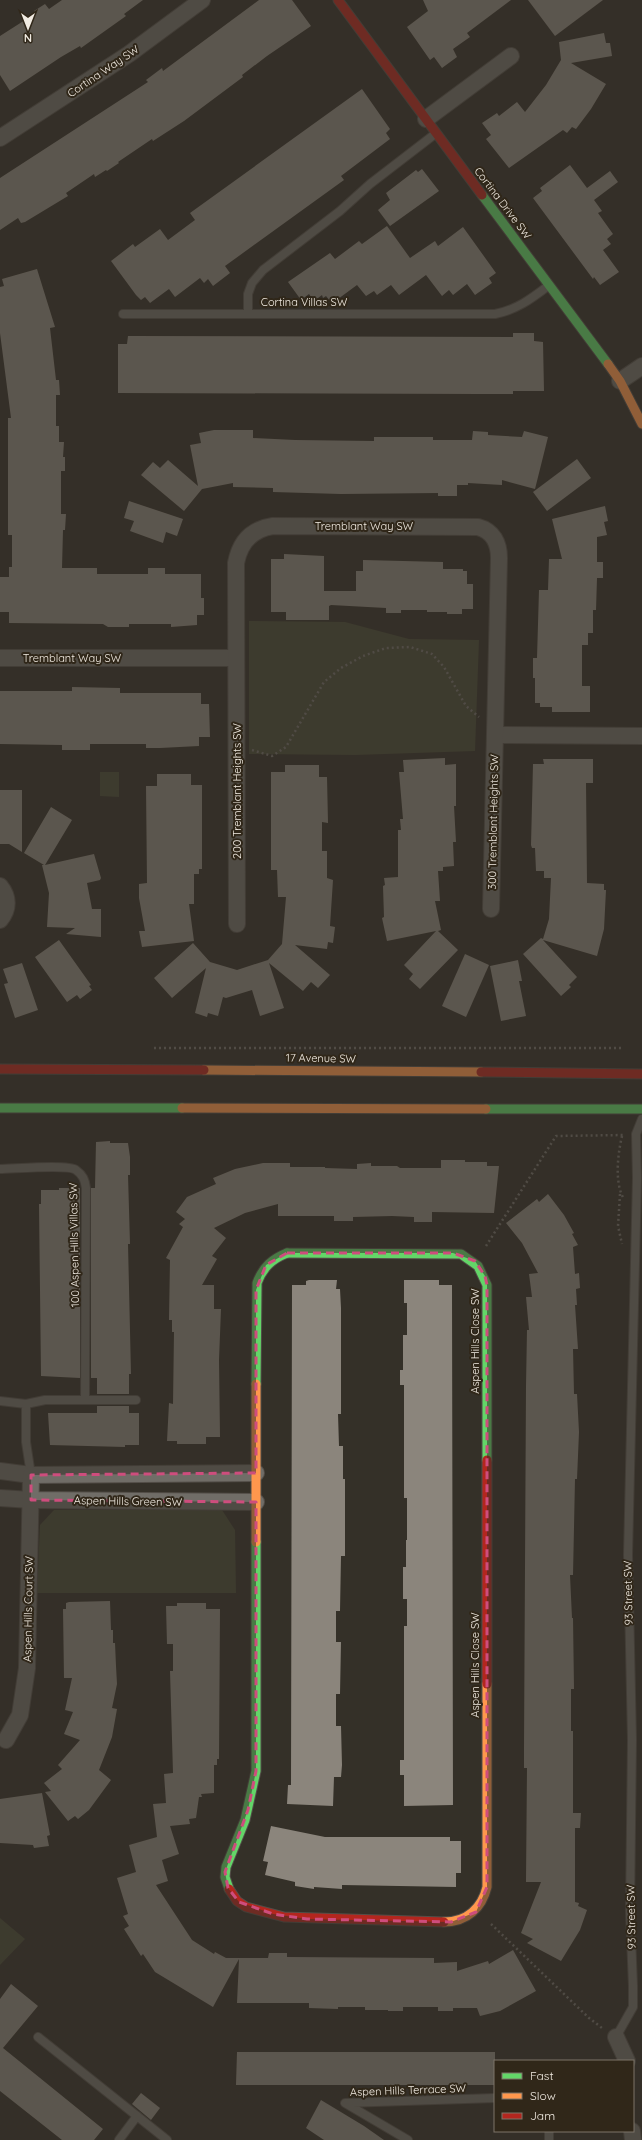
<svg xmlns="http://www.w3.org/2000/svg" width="642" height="2140" font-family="Quicksand,sans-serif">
<rect width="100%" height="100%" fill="#343028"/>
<g fill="#484936">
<polygon points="249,621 345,622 409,639 479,640 475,751 355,755 249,754"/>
<polygon points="100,772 119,772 119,797 100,796"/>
<polygon points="54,1510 222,1510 235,1530 236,1593 37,1593 40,1525"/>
<polygon points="0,1918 25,1939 0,1965"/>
</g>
<g fill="#8b857c">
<polygon points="62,0 143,0 124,14 126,16 81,48 80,46 61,57 10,91 0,75 0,36 36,13 34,11 45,4 49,9"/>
<polygon points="259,0 292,0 311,26 267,56 242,75 243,77 184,121 153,141 152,139 118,162 119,163 107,171 106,170 95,177 94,174 66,193 68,196 25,222 21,223 18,218 0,230 0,178 148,82 146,80 162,68 163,71"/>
<polygon points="423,0 511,0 467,33 470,37 453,49 457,57 442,68 434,57 430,60 407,27 428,11"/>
<polygon points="528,0 603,0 555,36"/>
<polygon points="604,33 606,43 610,43 612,56 571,63 606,84 591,109 576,129 572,127 567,133 563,130 509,168 486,139 491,135 482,123 497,113 499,116 517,102 525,112 546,85 561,60 559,42"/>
<polygon points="362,89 390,129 386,133 390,139 341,176 344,180 225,266 230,273 213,286 208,279 204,283 200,278 175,297 169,289 150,303 145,297 141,300 136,295 111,261 133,244 135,247 160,229 168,240 195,220 190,213"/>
<polygon points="570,165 587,188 610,171 618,182 594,200 602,211 598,213 613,234 607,239 611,244 603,250 619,272 600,285 594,277 593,279 533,198 542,191 540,188"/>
<polygon points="422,169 439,191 390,226 378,210 390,200 386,193 416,170 418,172"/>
<polygon points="387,226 410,258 435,241 438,246 463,227 496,273 489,278 492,283 475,295 467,284 453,295 449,290 442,296 426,275 399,295 391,285 377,295 374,291 366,296 357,285 338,299 336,297 330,301 326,296 323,298 322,295 314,301 309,294 301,300 288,282 330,253 335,259 359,241 362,244"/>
<polygon points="37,269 55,327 50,328 56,380 59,380 60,395 56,395 56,426 59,426 59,442 64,442 63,457 65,457 65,471 61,471 61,514 66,514 65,530 63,530 62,568 97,568 97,574 148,574 148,568 165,568 165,574 201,574 201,598 204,598 204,615 197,615 197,625 171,627 171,624 129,624 129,627 108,627 103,624 9,623 9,612 0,612 0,577 9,577 9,567 12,567 12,535 8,535 8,418 11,418 0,333 0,287 4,286 2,279"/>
<polygon points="513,333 534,333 534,341 543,342 544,391 513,391 513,394 482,394 118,393 118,344 127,344 128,336 513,337"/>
<polygon points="214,430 253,430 253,438 295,440 374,441 374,437 433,437 433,440 472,440 473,431 488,432 488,435 522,437 524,431 548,437 535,489 502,480 502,485 468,483 468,485 457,485 457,496 438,496 438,493 341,494 273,492 273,488 233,487 233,483 202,489 184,511 141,475 153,462 160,468 168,460 198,486 190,445 201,443 199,433"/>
<polygon points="577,459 591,478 547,511 533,492"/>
<polygon points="129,501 183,519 177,536 166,532 163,543 130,531 134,521 124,518"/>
<polygon points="605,506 608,521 604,522 607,535 597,537 597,562 603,562 603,578 597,578 596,610 593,610 593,633 588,633 588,645 582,645 582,686 590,686 590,712 552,712 552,707 540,707 540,703 535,703 535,678 533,678 533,658 537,658 539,590 548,590 549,559 562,559 552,519"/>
<polygon points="284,554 324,556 324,591 356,591 356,571 363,571 363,560 443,562 443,569 463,569 463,571 467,571 467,584 473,584 473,609 462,609 462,614 447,614 447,612 427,612 427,610 401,610 401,613 386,613 386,608 331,605 329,606 329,620 286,620 286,612 271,612 271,559 284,559"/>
<polygon points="72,687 120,688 120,693 201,693 201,704 209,704 210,737 199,737 199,746 160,748 146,748 146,744 90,744 90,750 62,750 62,745 0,744 0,691 72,691"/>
<polygon points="445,758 445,765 456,764 456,806 454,806 456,842 453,842 454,866 443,867 443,871 438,871 440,901 435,901 441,930 438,931 458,950 420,989 409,979 413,974 404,965 436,931 387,941 382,918 384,917 383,886 385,885 384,878 398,877 398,830 401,830 400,819 403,819 399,772 404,772 403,760"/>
<polygon points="543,759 593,759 593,783 586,783 587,883 604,884 604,890 606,890 604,929 597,956 543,940 577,977 569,985 571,987 561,996 523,954 541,938 543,939 549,919 551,878 544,878 544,871 536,871 535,848 532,848 531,845 533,764 544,764"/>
<polygon points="285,765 319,765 319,777 327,777 328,823 322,822 322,851 327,851 327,878 333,880 330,926 335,927 333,943 328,942 327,949 295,945 330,975 318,988 311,982 303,991 269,963 284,1008 260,1016 252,990 226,998 223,997 218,1016 208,1013 207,1017 195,1013 206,968 172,998 154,978 193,943 210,962 237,970 268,960 282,944 286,897 278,897 277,870 271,870 271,772 285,772"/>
<polygon points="157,774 191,774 191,785 202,785 202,869 199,869 199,874 194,874 194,904 189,904 194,941 142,947 139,931 145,931 139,898 139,884 147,883 146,786 157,786"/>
<polygon points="0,790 22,790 22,852 9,844 0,844"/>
<polygon points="51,807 72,820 45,865 94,854 101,878 100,880 87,883 92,909 101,909 101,937 66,934 75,928 47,927 49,893 42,865 44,865 24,853"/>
<polygon points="59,940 91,985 89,986 92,990 80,999 77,995 67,1002 35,957"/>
<polygon points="465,954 489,965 466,1017 442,1006"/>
<polygon points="518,960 522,981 519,981 526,1016 501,1021 490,966"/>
<polygon points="22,963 38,1010 15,1018 4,984 8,983 3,969"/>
<polygon points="110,1141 110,1143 128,1143 130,1157 130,1175 128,1175 130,1244 128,1244 131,1374 129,1374 129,1394 97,1394 97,1378 91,1378 91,1188 95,1188 96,1142"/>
<polygon points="441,1160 465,1160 465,1162 487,1162 487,1166 499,1166 494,1213 432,1212 432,1222 414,1222 414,1217 392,1216 353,1217 353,1221 334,1221 334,1216 278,1216 278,1204 245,1213 214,1228 226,1238 212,1256 217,1259 202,1285 214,1285 214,1309 221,1309 219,1360 220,1437 206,1437 206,1444 177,1444 177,1441 167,1441 169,1403 173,1404 174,1332 172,1332 172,1320 169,1320 170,1260 166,1258 183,1227 179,1224 185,1219 176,1212 187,1197 216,1184 213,1178 235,1169 263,1163 290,1163 290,1167 325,1167 325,1168 357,1169 357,1164 371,1163 371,1166 397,1166 400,1168 441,1168"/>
<polygon points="59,1188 80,1188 80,1378 41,1376 39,1204 41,1204 41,1190 59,1190"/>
<polygon points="548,1194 564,1215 574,1233 572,1234 578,1245 573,1247 575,1274 579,1273 580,1288 576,1289 577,1305 575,1305 578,1349 573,1349 574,1394 577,1394 579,1432 577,1479 575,1479 573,1575 570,1575 572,1618 573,1618 574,1689 571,1689 571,1731 573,1731 573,1813 581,1813 580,1828 575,1828 575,1902 579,1903 578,1906 587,1910 580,1930 561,1961 527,1943 533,1939 521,1933 541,1882 526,1882 527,1768 524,1768 524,1750 526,1386 527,1330 529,1330 526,1297 532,1297 529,1274 538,1273 522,1243 506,1223 537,1199 539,1202"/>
<polygon points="309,1280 337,1280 336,1289 340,1289 341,1308 341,1414 338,1414 339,1446 343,1446 343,1479 345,1479 345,1556 341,1556 340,1611 336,1611 336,1642 341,1642 340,1694 336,1694 336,1726 341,1726 342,1765 341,1777 334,1777 333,1806 287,1804 288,1785 291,1785 292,1285 306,1285 306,1281"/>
<polygon points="404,1280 439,1280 439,1285 452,1285 453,1805 404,1806 404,1775 400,1775 400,1760 404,1760 404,1626 407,1626 407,1599 403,1599 403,1567 406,1567 406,1540 407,1540 407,1498 404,1498 404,1385 400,1385 400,1370 403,1370 403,1335 407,1335 407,1303 404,1303"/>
<polygon points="97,1406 129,1406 129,1413 139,1413 139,1445 125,1445 125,1447 50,1445 48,1413 97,1413"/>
<polygon points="110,1601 111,1630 113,1630 113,1643 115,1643 116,1666 117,1684 112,1708 117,1709 112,1737 99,1770 111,1780 89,1810 78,1819 75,1816 68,1821 45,1792 51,1791 44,1783 62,1769 58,1765 80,1740 64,1734 73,1712 65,1710 72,1678 64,1678 63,1609 66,1609 66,1603 69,1602"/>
<polygon points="177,1603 206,1603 206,1609 220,1609 219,1759 217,1759 217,1765 214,1765 214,1793 201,1794 202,1797 199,1797 196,1818 189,1819 190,1824 170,1826 179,1854 162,1860 168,1881 156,1885 192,1940 214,1954 215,1952 226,1958 268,1958 269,1953 287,1953 287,1957 434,1958 434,1963 457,1962 457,1971 488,1961 489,1964 513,1950 536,1991 500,2011 480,2016 477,2008 453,2008 453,2011 438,2011 438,2007 403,2007 403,2011 388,2011 388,2010 365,2010 365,2007 338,2007 338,2009 309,2008 309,2003 237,2003 239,1959 213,2007 155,1972 143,1954 141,1956 124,1929 129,1926 123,1916 128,1914 117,1878 136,1872 129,1845 157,1837 153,1804 166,1803 164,1774 173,1773 170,1671 173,1671 173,1644 167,1644 166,1606 177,1606"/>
<polygon points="42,1793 50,1835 47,1836 49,1846 34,1848 33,1845 0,1843 0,1799"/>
<polygon points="271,1826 325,1837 450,1837 450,1841 461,1841 461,1873 456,1873 456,1887 342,1885 342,1889 314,1887 314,1889 295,1886 295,1882 265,1875 268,1862 263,1861"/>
<polygon points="11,1984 38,2006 3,2048 103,2129 94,2140 62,2140 0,2091 0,1999"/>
<polygon points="237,2052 495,2052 495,2085 236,2085"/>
<polygon points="141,2093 160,2108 151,2120 132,2104"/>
<polygon points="321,2100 364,2126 384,2140 324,2140 306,2128"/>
</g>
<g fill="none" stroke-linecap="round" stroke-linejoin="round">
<g stroke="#534e48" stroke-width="10">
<g id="lane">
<polyline points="248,313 248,294 252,283 263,270 340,211 370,184 435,134"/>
<path d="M123 314H495C516 310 531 299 548 286"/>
<path d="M0 1169C13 1169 68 1164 76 1170 83 1175 85 1180 86 1188L85 1399"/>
<polyline points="0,1401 26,1404 26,1442 31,1475"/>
<polyline points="26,1404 45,1400 136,1400"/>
<polyline points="38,2037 167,2140"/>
<polyline points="616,2037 633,2007 633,1986 630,1911 632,1740 628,1555 637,1178 636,1134 642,1119"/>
<polyline points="549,2131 549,2140"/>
<polyline points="119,2140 137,2116"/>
<polyline points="408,2140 345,2103 495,2098"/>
</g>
</g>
<g stroke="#534e48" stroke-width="18">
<g id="street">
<polyline points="426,119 511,56"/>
<polyline points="0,138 129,54 202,0"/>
<polyline points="620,381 642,366"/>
<polyline points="0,658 236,658"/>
<polyline points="495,735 642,736"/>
<path d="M0 886C9 897 9 909 0 920"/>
<path d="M237 924 236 563C240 542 252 529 273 526L478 527C493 531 499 543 499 558L491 909"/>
<polyline points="0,1471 31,1475 256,1473"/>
<polyline points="0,1498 31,1500 256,1502"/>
<polyline points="6,1740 20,1715 27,1668 31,1475"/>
<polyline points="616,2037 627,2061"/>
<polyline points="632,2131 633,2140"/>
</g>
</g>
<g stroke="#534e48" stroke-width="11">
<g id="fast">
<polyline points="482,195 608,364"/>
<polyline points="0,1108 182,1108"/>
<polyline points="486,1109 642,1109"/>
<polyline points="287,1253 461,1254 478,1266 487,1285 487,1460"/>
<path d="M256 1384 257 1283C263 1267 272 1259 287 1253"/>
<polyline points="229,1889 225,1877 226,1867 245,1820 256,1771 256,1542"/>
</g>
</g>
<g stroke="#534e48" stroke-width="11">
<g id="slow">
<polyline points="608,364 620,381 642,424"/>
<polyline points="204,1070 481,1072"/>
<polyline points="182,1108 486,1109"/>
<polyline points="256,1384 256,1542"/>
<path d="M444 1922C467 1922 482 1908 487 1887V1684"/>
</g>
</g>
<g stroke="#534e48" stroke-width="11">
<g id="jam">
<polyline points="338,0 482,195"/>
<polyline points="0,1069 204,1070"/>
<polyline points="481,1072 642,1074"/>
<polyline points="487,1460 487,1684"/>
<polyline points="229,1889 237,1901 246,1907 284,1917 444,1922"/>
</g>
</g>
<g stroke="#716d68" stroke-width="2.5" stroke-dasharray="2 3" stroke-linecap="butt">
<polyline points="252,750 272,756 286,747 324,682 341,668 363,656 386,648 410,647 432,654 444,667 466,706 479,717"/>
<polyline points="154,1048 623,1048"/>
<path d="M622 1136C618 1153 614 1183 624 1199"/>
<polyline points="620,1194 618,1226 622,1244"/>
<polyline points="486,1246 556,1136 625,1135"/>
<polyline points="491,1924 589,2018 602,2028"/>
</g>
<use href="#lane" stroke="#706d67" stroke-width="8"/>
<use href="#street" stroke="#706d67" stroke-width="16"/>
<use href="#fast" stroke="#63d668" stroke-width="9"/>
<use href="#slow" stroke="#ff974d" stroke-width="9"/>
<use href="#jam" stroke="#b3261e" stroke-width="9"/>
</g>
<path d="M0 0H642V2140H0ZM287 1253H453L475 1261 485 1276 487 1285V1887L476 1912 451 1922 307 1919 273 1914 239 1902 228 1888 225 1872 248 1810 256 1771V1502L31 1500V1475L256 1473V1290L266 1265Z" fill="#343028" fill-opacity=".55" fill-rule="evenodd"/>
<path fill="none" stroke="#ce4d7d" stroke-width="3" stroke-dasharray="8 5" stroke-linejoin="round" d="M287 1253H453L475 1261 485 1276 487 1285V1887L476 1912 451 1922 307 1919 273 1914 239 1902 228 1888 225 1872 248 1810 256 1771V1502L31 1500V1475L256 1473V1290L266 1265Z"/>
<g text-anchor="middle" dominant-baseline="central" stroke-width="4" stroke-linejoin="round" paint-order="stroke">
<g font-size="11" fill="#f1ebe2" stroke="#302719">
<text transform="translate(103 71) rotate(-34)">Cortina Way SW</text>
<text transform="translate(503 203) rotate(53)">Cortina Drive SW</text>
<text x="304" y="302">Cortina Villas SW</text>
<text x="364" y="526">Tremblant Way SW</text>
<text x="72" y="658">Tremblant Way SW</text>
<text transform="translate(237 791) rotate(-90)">200 Tremblant Heights SW</text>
<text transform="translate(493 822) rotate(-89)">300 Tremblant Heights SW</text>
<text transform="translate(321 1058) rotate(1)">17 Avenue SW</text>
<text transform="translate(74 1245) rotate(-91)">100 Aspen Hills Villas SW</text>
<text transform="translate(475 1341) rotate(-90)">Aspen Hills Close SW</text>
<text transform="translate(128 1501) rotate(1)">Aspen Hills Green SW</text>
<text transform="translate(628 1593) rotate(-91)">93 Street SW</text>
<text transform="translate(28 1609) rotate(-89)">Aspen Hills Court SW</text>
<text transform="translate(475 1665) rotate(-90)">Aspen Hills Close SW</text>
<text transform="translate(631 1917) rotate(-91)">93 Street SW</text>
<text transform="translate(408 2090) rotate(-2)">Aspen Hills Terrace SW</text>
</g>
</g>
<rect x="494" y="2060" width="140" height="72" fill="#302719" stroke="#7d7569"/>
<rect x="502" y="2073" width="20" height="6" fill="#63d668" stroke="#7d7569"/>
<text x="530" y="2080" font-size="12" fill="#f1ebe2">Fast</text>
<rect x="502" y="2093" width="20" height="6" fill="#ff974d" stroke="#7d7569"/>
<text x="530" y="2100" font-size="12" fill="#f1ebe2">Slow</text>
<rect x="502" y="2113" width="20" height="6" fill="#b3261e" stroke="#7d7569"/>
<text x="530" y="2120" font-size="12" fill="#f1ebe2">Jam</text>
<g transform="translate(28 28) rotate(180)" stroke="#302719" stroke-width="3" paint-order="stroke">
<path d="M0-3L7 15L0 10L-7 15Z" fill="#f1ebe2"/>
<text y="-6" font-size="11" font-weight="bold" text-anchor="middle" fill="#f1ebe2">N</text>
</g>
</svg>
